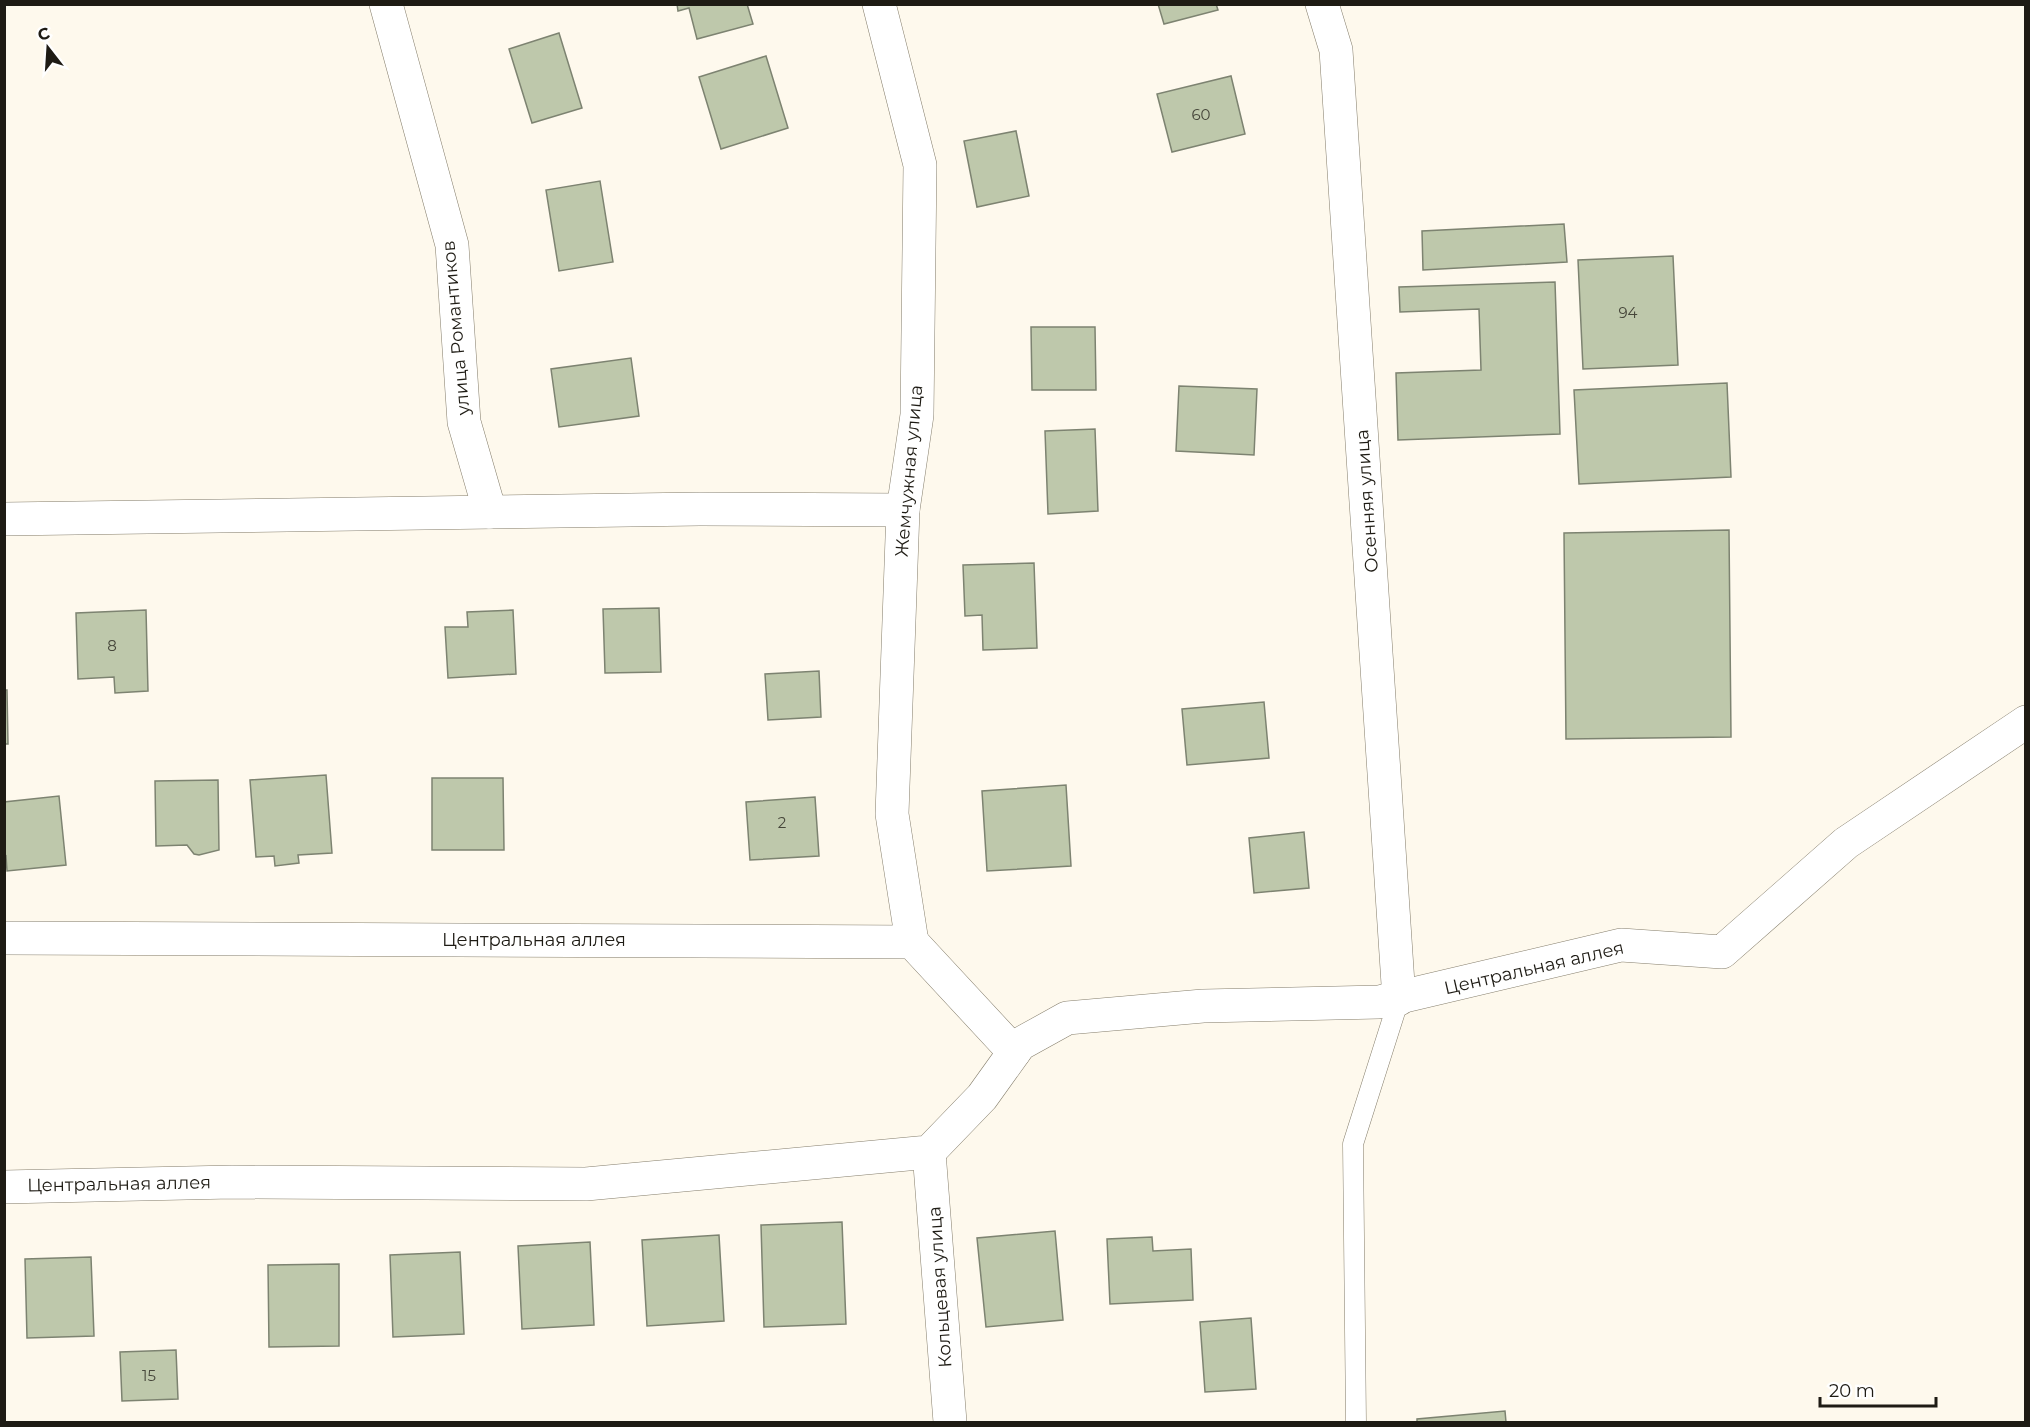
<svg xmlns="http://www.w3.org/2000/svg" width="2030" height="1427" font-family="Montserrat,sans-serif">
<rect width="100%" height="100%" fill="#fef9ed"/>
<g fill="#bec8ab" stroke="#7d8371" stroke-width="1.5">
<polygon points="677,4 747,4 753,24 697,39 689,8 678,11"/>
<polygon points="1158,4 1216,4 1218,10 1164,24"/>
<polygon points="559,33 582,108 532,123 509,49"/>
<polygon points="766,56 788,128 721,149 699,77"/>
<polygon points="1231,76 1245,134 1172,152 1157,94"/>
<polygon points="1016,131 1029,196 977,207 964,141"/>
<polygon points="600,181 613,262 559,271 546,190"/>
<polygon points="1564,224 1567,262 1423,270 1422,231"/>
<polygon points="1673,256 1678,365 1583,369 1578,260"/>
<polygon points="1555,282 1560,434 1398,440 1396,373 1481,370 1479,309 1400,312 1399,287"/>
<polygon points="1031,327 1095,327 1096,390 1032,390"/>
<polygon points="631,358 639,416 559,427 551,369"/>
<polygon points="1727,383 1731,477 1579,484 1574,390"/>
<polygon points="1179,386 1257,389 1254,455 1176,451"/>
<polygon points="1095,429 1098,511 1048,514 1045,431"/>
<polygon points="1729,530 1731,737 1566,739 1564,533"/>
<polygon points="1034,563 1037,648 983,650 982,615 965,616 963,565"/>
<polygon points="659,608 661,672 605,673 603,609"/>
<polygon points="146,610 148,691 115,693 114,677 78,679 76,613"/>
<polygon points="513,610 516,674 448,678 445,627 468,627 467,612"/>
<polygon points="819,671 821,717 768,720 765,674"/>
<polygon points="4,690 7,690 8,744 4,744"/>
<polygon points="1264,702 1269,758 1187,765 1182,709"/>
<polygon points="326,775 332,853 298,855 299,863 275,866 274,856 256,857 250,780"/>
<polygon points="432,778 503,778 504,850 432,850"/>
<polygon points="218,780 219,850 199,855 194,854 187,845 156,846 155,781"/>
<polygon points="1066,785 1071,866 987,871 982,791"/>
<polygon points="59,796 66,865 7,871 6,856 4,857 4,802"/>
<polygon points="815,797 819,856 750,860 746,802"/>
<polygon points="1304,832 1309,888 1254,893 1249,838"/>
<polygon points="842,1222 846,1324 764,1327 761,1225"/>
<polygon points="1055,1231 1063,1320 986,1327 977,1238"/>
<polygon points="719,1235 724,1321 647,1326 642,1240"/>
<polygon points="1152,1237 1153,1251 1191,1249 1193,1300 1110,1304 1107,1239"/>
<polygon points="590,1242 594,1325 522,1329 518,1246"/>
<polygon points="460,1252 464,1334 393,1337 390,1255"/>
<polygon points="91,1257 94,1336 27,1338 25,1259"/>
<polygon points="339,1264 339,1346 269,1347 268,1265"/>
<polygon points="1251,1318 1256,1389 1205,1392 1200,1322"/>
<polygon points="176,1350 178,1399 122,1401 120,1352"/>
<polygon points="1505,1411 1506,1422 1417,1422 1417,1419"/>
</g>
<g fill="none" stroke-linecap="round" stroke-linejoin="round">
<g stroke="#857e6c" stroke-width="21">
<polyline id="lane" points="1356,1422 1353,1144 1399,999"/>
</g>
<g stroke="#857e6c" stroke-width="34">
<g id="street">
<polyline points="386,4 452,245 464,422 490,512"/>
<polyline points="879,4 920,165 917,415 903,510 892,814 912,942"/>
<polyline points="1322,4 1336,50 1399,999"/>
<polyline points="4,519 700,509 903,510"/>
<polyline points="4,938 912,942 1014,1052"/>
<polyline points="929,1152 950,1422"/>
<polyline points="4,1187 232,1182 586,1184 929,1152 982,1097 1020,1044 1067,1018 1203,1006 1379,1002 1621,945 1722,952 1846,843 2026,722"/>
</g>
</g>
<use href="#lane" stroke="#fff" stroke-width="20"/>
<use href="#street" stroke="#fff" stroke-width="33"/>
</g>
<g text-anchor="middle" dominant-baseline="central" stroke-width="4.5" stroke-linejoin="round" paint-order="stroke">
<g font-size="15" fill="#46463a">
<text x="1201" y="114">60</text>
<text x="1628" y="312">94</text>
<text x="112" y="645">8</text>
<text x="782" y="822">2</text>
<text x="149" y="1375">15</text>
</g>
<g font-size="18" fill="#1e1b14" stroke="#fff">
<text transform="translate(456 328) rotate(-95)">улица Романтиков</text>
<text transform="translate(909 471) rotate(-85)">Жемчужная улица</text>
<text transform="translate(1367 501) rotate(-94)">Осенняя улица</text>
<text x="534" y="940">Центральная аллея</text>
<text transform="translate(1534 968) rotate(-13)">Центральная аллея</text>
<text transform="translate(119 1184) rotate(-1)">Центральная аллея</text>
<text transform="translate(940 1287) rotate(-94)">Кольцевая улица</text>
</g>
</g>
<rect width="2030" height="1427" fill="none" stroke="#1e1b14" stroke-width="12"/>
<g transform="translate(48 48) rotate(343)" stroke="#ffffff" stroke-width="4.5" paint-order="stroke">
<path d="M0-4.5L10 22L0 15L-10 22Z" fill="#1e1b14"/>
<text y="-9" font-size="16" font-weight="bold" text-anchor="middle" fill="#1e1b14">С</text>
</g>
<path d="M1820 1397v9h116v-9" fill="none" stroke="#1e1b14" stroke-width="3"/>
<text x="1829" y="1397" font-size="18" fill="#1e1b14" stroke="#ffffff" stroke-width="4.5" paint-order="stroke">20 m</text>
</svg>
